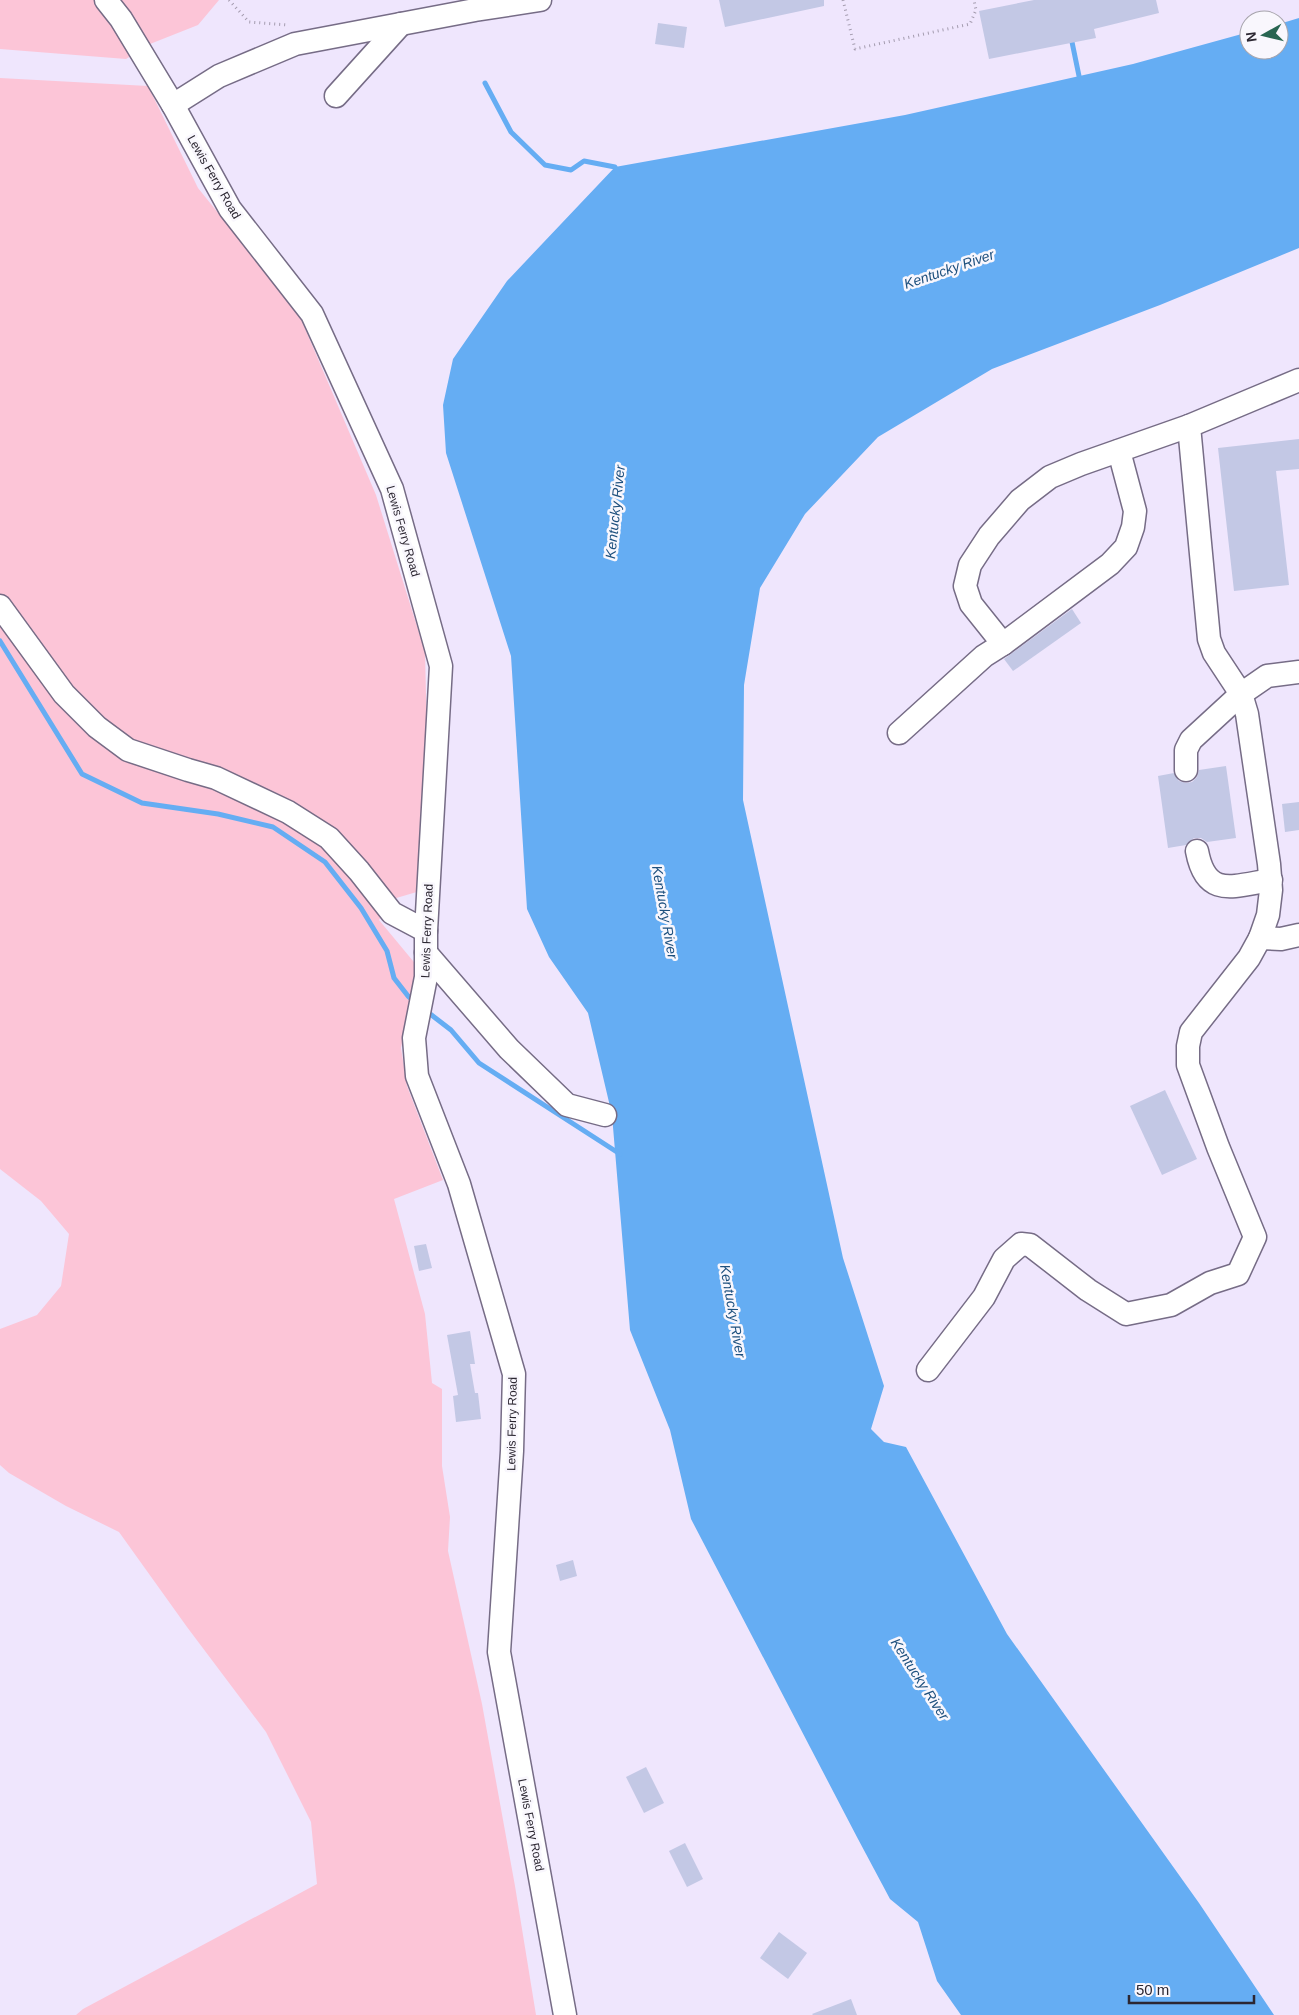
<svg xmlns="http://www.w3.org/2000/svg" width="1299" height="2015" font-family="Helvetica,sans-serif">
<rect width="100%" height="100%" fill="#efe6fd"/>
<g fill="#fcc5d7">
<polygon points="0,0 219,0 198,25 150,44 126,59 0,49"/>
<polygon points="0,78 148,86 198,188 298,312 376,495 425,652 427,738 420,891 393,899 379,920 418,967 401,1048 407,1086 443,1180 394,1199 425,1314 432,1383 442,1389 442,1466 450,1517 448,1551 482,1704 515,1886 536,2015 76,2015 83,2009 317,1884 311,1822 266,1732 187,1627 119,1532 66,1506 9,1473 0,1465 0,1329 37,1315 61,1286 69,1234 41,1201 0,1169"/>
</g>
<polygon fill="#65adf3" points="1299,18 1299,248 1160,305 992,369 878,437 805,514 760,588 744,685 743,800 843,1258 884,1386 871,1429 884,1442 906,1447 1007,1634 1199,1903 1274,2015 961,2015 937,1981 918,1922 890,1899 858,1839 691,1519 670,1430 630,1330 612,1115 588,1013 549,957 527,909 511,656 446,453 443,405 453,359 507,281 615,167 905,115 1133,64 1249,32 1249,50 1279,50 1279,24"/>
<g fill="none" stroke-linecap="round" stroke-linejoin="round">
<g stroke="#65adf3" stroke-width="5">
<polyline points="1072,42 1079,76"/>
<polyline points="485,83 511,132 545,165 571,170 584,161 615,167 618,173"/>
<polyline points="0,641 82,774 142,803 218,814 273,827 325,862 361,908 387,951 394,978 408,996 415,1002"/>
<polyline points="425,1010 451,1030 479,1063 620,1154"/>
</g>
</g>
<g fill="#c3c8e5">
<polygon points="719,0 824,0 824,6 725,27"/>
<polygon points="1034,0 1156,0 1159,13 1094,29 1096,38 989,59 979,11"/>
<polygon points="658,23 687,27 684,48 655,44"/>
<polygon points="1299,439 1299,469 1276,471 1289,585 1234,591 1218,448"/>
<polygon points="1072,609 1081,623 1013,671 1004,659"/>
<polygon points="1226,766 1236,838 1207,842 1201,838 1194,838 1186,845 1168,848 1158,776 1174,773 1179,781 1186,783 1192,782 1197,777 1199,770"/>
<polygon points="1299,802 1299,830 1285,832 1282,804"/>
<polygon points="1165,1090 1197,1159 1162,1175 1130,1106"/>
<polygon points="426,1244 432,1268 419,1271 414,1246"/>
<polygon points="470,1331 475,1364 470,1364 475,1393 478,1393 481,1419 456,1422 453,1396 458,1395 447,1335"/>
<polygon points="573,1560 577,1576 560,1581 556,1565"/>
<polygon points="646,1767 664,1803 644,1813 626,1777"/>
<polygon points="685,1843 703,1879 687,1887 669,1851"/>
<polygon points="779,1932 807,1953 788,1979 760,1958"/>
<polygon points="851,1999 857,2015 813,2015 812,2014"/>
</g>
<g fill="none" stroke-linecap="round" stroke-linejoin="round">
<g stroke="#766c86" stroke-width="25">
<g id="minor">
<polyline points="106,0 121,19 173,105 230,209 312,314 392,489 441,666 426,931 426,977 414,1038 417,1076 459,1184 514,1374 512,1451 499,1652 565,2015"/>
<polyline points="336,96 401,24"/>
<polyline points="173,105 219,76 295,44 475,10 540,0"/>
<polyline points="0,606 64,694 97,727 128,750 188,770 216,778 288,812 329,838 359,871 392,913 426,931"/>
<polyline points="1003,644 1110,564 1126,547 1133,527 1135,511 1119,451"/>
<polyline points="899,733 984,656 1003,644 971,604 965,586 970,565 989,536 1020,500 1050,477 1081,464 1189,426"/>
<polyline points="1186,770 1186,750 1191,740 1241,694 1267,676 1299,672"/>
<path d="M1197 851C1206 899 1233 886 1271 880"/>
<polyline points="1260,938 1281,939 1299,935"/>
<polyline points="426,953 509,1049 567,1105 605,1115"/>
<polyline points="928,1370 984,1297 1004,1259 1021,1244 1030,1245 1088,1290 1126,1314 1171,1305 1210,1283 1238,1274 1255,1237 1218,1147 1188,1065 1188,1046 1191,1032 1249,958 1260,938 1268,915 1271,890 1269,864 1247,714 1241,694 1214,653 1209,639 1189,426 1299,380"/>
</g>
</g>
<g stroke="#a49caf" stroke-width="3" stroke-dasharray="1 4" stroke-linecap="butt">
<polyline points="229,0 249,22 288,25"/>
<polyline points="843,0 855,49 970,24 976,10 974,0"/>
</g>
<use href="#minor" stroke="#fff" stroke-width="22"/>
</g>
<g text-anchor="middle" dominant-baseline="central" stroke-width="5" stroke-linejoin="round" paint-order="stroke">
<g font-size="12" fill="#2c2732" stroke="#f9f7fd">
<text transform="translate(214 177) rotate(60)">Lewis Ferry Road</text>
<text transform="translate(403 531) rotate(74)">Lewis Ferry Road</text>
<text transform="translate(427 931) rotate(-88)">Lewis Ferry Road</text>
<text transform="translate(512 1424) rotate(-89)">Lewis Ferry Road</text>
<text transform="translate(531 1825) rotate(79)">Lewis Ferry Road</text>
</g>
<g font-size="14" font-style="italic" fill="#1e507e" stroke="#f9f7fd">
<text transform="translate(949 269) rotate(-19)">Kentucky River</text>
<text transform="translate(615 512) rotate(-84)">Kentucky River</text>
<text transform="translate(665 912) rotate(80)">Kentucky River</text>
<text transform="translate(733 1311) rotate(80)">Kentucky River</text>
<text transform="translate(920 1679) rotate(57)">Kentucky River</text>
</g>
</g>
<g transform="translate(1264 35) rotate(262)"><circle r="24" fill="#f9f7fd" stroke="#a7a4ac"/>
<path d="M0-4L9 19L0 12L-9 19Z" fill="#286551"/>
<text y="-8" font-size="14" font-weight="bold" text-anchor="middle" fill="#2c2732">N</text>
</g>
<path d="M1129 1995v8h125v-8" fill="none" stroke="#2c2732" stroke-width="2.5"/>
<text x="1136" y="1995" font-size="15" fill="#2c2732" stroke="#f9f7fd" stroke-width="4" paint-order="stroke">50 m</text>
</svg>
